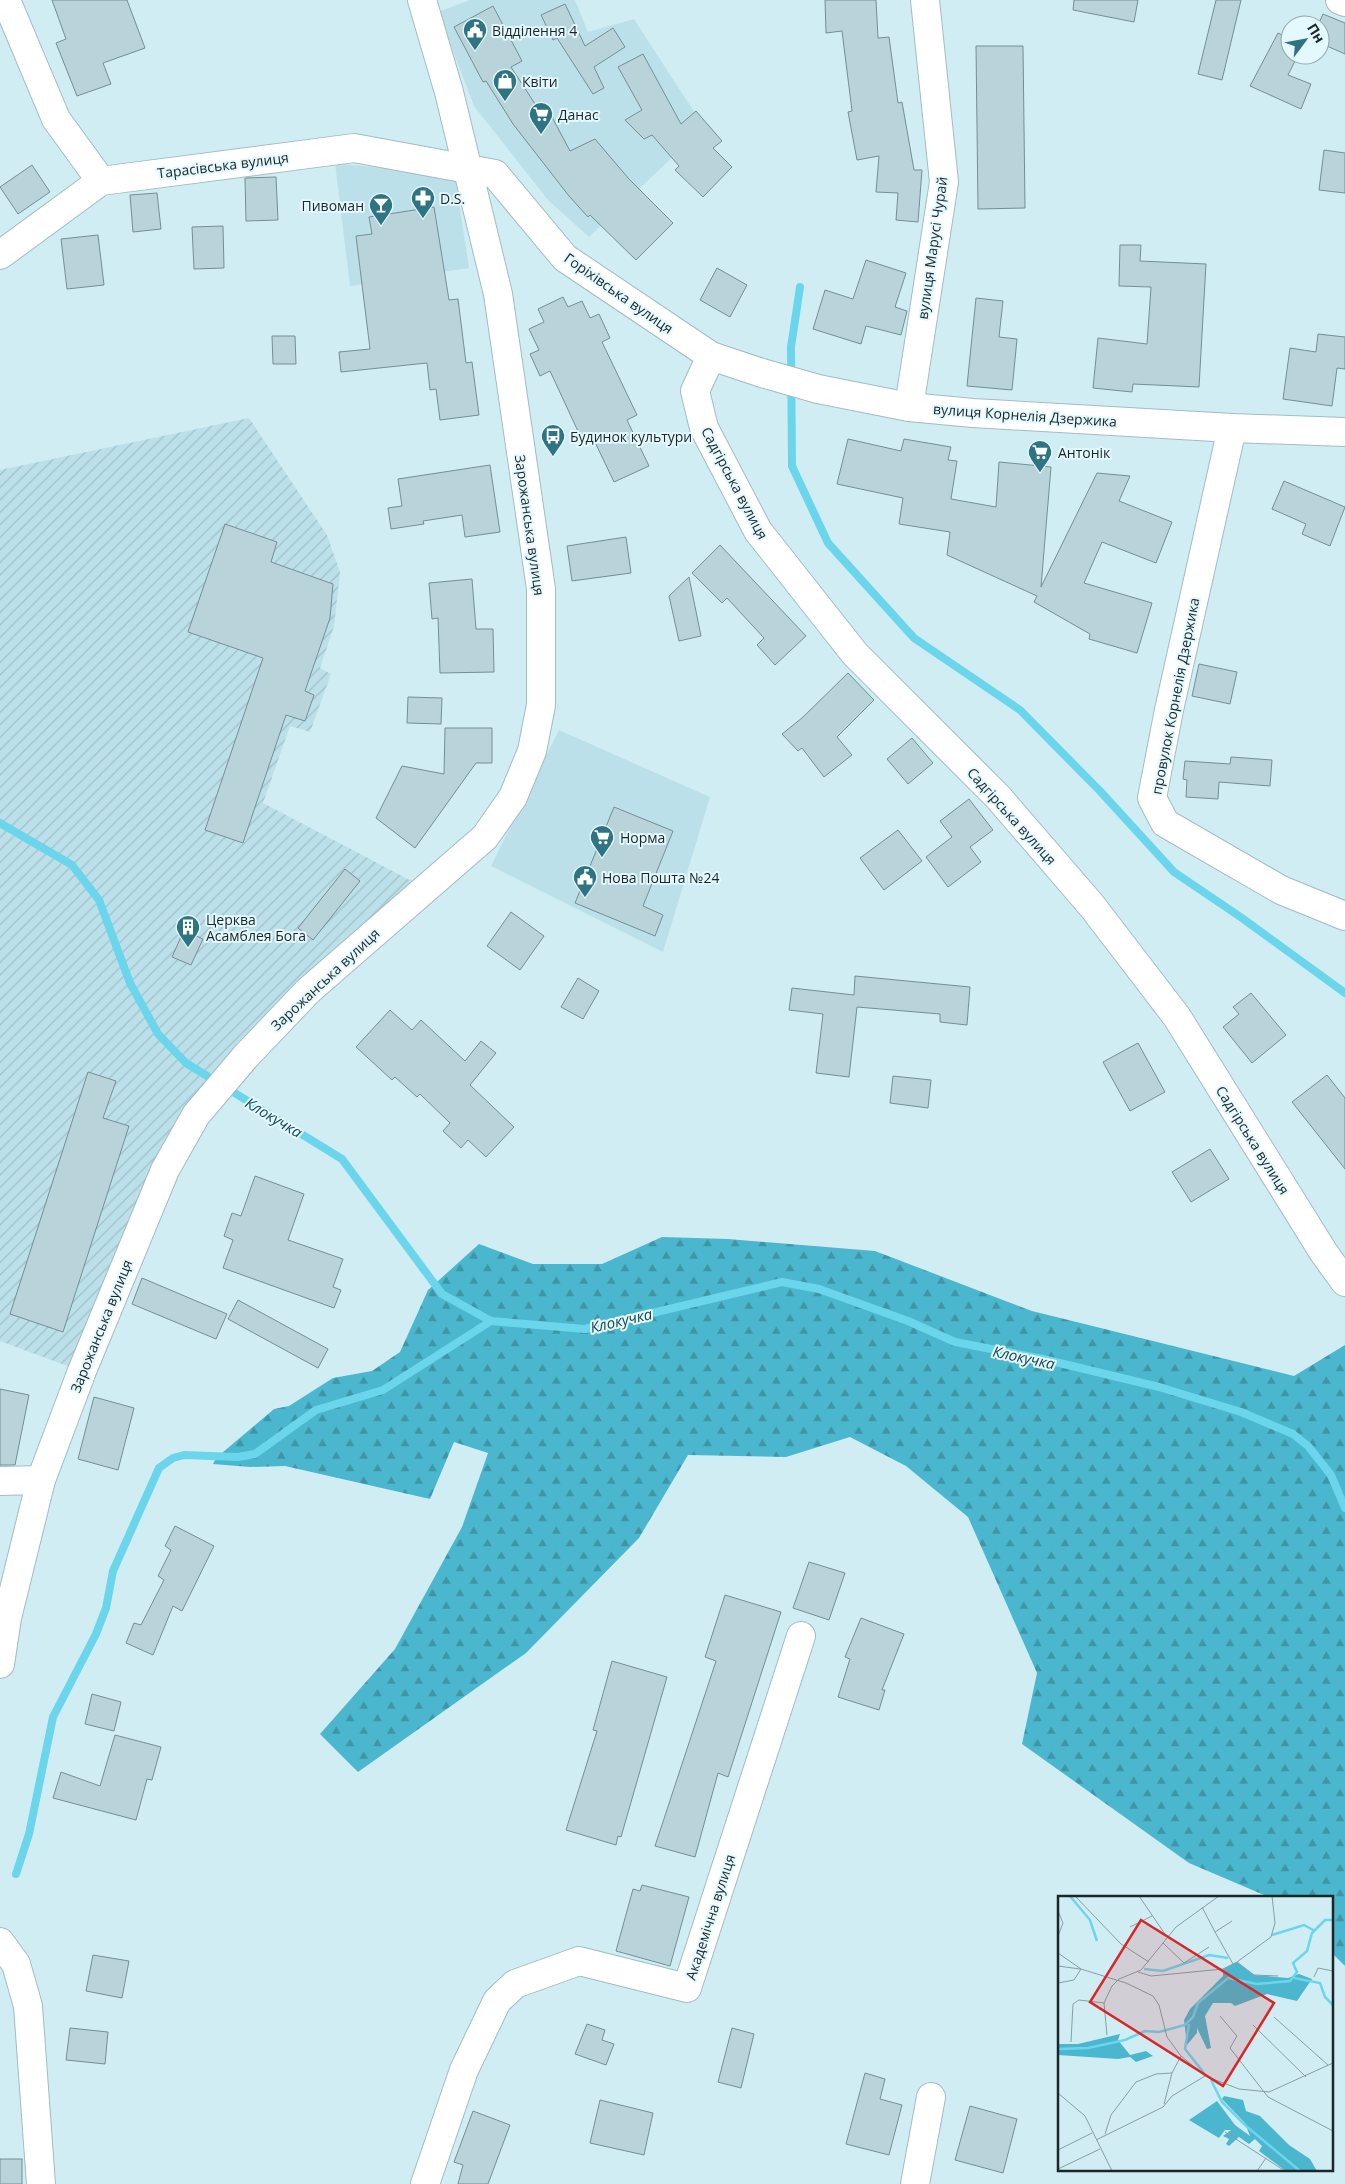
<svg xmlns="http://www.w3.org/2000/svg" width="1345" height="2184" font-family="'Open Sans',sans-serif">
<defs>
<pattern id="industrial-furrows" width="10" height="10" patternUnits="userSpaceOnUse" patternTransform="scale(1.25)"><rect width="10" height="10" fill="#bce0e9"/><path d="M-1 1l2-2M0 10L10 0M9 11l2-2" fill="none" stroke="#a1c0c8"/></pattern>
<pattern id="forest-firs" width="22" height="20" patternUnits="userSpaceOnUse" patternTransform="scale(1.25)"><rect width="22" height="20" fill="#4bb7ce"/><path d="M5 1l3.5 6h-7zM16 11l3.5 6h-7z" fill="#3e95a7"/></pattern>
</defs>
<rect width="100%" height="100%" fill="#d1edf4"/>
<g fill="#bce0e9">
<polygon points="470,0 575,0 588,32 634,19 704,127 589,237 548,200 474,106 438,12"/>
<polygon points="335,163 455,176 469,268 350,286"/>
<polygon points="559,730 710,797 663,952 491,866"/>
</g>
<polygon fill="url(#industrial-furrows)" points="249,418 327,535 340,572 334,626 320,668 331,674 310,732 290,726 263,803 425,888 193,1112 78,1370 0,1341 0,470"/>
<polygon fill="url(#forest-firs)" points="662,1237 728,1239 875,1251 1032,1311 1294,1376 1345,1345 1345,1966 1331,1952 1331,1898 1271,1898 1189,1863 1022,1744 1037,1673 968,1517 906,1466 850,1437 786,1457 688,1455 639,1538 526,1653 358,1772 320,1734 395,1649 462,1527 488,1453 454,1442 430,1499 285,1466 250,1467 213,1464 216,1458 274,1409 289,1406 333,1378 372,1371 400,1352 428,1290 479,1244 533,1264 602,1264"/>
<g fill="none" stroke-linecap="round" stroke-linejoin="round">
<g stroke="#6bd5ec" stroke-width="8">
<polyline points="800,287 791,347 792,466 828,543 914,638 1020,710 1100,791 1174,872 1242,918 1345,993"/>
<polyline points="0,823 72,865 99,900 130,983 158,1034 186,1063 342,1159 442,1294 491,1321 585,1329 782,1282 819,1289 908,1321 955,1342 1043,1359 1159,1387 1241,1412 1293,1434 1308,1446 1331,1475 1345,1508"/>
<polyline points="16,1874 29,1834 53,1717 96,1634 106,1608 113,1571 159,1468 173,1458 184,1455 238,1457 255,1454 316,1410 383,1390 491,1321"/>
</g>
</g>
<g fill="#b8d3da" stroke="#748e94">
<polygon points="52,0 127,0 145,48 103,63 111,84 77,96 56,43 66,39"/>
<polygon points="825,0 876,0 878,38 889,37 898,103 902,102 914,170 922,170 918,222 896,220 898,193 876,192 879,156 857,160 848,112 852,111 842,31 826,33"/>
<polygon points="1074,0 1138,0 1134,22 1073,10"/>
<polygon points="1216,0 1241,0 1222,80 1198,74"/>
<polygon points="565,4 585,46 613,28 625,47 594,67 604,88 593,94 557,38 553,40 541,15"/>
<polygon points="493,6 522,61 511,67 537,107 544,102 570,151 595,139 629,179 673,223 636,260 590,215 588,217 569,196 513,124 486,81 483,82 454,27"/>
<polygon points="1323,14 1345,23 1345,54 1320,43 1320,25 1318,25"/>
<polygon points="1278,33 1290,39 1290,55 1298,55 1288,75 1311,84 1301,109 1250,86"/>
<polygon points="976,46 1023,46 1025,208 978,209"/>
<polygon points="643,54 681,124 696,111 722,141 713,148 732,167 703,197 675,170 679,166 652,135 644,139 625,120 642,110 618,67"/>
<polygon points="1324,150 1345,153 1345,193 1319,190"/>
<polygon points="32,165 50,192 18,214 0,187"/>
<polygon points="276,177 278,220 246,221 245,178"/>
<polygon points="157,193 161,229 133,232 130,195"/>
<polygon points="434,207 449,300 458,299 466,363 472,362 479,415 440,420 436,389 430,390 427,363 341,372 339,352 370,349 356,236 372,234 369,217"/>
<polygon points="223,226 224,268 194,269 192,227"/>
<polygon points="98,235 104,285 67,289 61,239"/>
<polygon points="1120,245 1141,245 1140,261 1206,264 1199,387 1133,384 1132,392 1093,388 1098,338 1147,344 1151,287 1119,286"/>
<polygon points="866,260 906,273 895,307 907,311 901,335 866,326 861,344 813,329 825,290 853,299"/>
<polygon points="717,268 747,285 730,317 700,300"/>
<polygon points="563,297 568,307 582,301 590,318 599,314 610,338 602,342 637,415 627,420 649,466 614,482 593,438 583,442 550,371 540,376 530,354 539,350 529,329 544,322 538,309"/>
<polygon points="976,298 1003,301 999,337 1017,339 1012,390 967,386"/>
<polygon points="1318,334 1345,337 1345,369 1337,368 1332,406 1283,399 1290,348 1316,352"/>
<polygon points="272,336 295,336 296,364 273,364"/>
<polygon points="848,439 901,451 904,439 951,447 948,460 957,461 951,499 996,507 999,462 1051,467 1041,587 1097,473 1130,476 1119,501 1172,522 1156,563 1102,542 1084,583 1152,603 1137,653 1089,639 1090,634 1034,602 1037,596 947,555 950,532 899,524 903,498 837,484"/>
<polygon points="490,465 500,532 465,537 462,515 423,521 424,524 391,529 388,508 402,506 398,479"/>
<polygon points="1284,481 1345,507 1330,546 1302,534 1306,524 1272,509"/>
<polygon points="225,524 277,542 271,562 333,584 330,618 305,691 314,695 305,721 286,715 243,843 205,830 263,658 188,632"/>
<polygon points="626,537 631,573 572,581 567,546"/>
<polygon points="720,545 806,636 775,665 757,645 764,638 727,598 722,603 692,573"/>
<polygon points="689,577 701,636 679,641 669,596"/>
<polygon points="472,579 476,629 493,629 494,672 440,673 438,618 432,619 429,583"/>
<polygon points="1199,664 1237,672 1230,704 1192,696"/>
<polygon points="848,673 874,700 837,737 852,755 824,777 802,748 798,751 782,734 802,718"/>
<polygon points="408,697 442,698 441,724 407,723"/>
<polygon points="445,728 492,728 492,763 476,763 415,848 376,818 402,766 444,774"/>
<polygon points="912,738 933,763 908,784 887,759"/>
<polygon points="1231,757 1272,760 1270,786 1219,782 1218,799 1186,797 1187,780 1183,779 1185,761 1230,764"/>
<polygon points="969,799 993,830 970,847 981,862 948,887 926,857 952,837 940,821"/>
<polygon points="614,807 673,831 643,906 663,915 655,936 575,903"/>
<polygon points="898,830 922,861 884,890 860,858"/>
<polygon points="345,869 360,881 313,940 298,928"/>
<polygon points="511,912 544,936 520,970 487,946"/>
<polygon points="184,930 203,939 191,965 172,957"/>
<polygon points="855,976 970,987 967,1025 940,1022 940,1014 857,1007 849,1077 816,1073 823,1014 789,1010 792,988 854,995"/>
<polygon points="578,978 599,991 583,1019 561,1007"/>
<polygon points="1251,993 1286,1035 1252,1063 1223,1027 1239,1014 1233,1007"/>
<polygon points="390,1010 412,1030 421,1020 465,1061 481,1041 496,1053 470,1085 514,1127 486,1157 468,1140 461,1148 443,1131 450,1123 420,1094 417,1097 395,1077 392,1080 356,1047"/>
<polygon points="1138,1043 1165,1092 1130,1111 1103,1062"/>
<polygon points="88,1072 116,1081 103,1118 129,1126 63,1332 10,1314"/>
<polygon points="1327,1075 1345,1098 1345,1169 1292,1102"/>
<polygon points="893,1076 931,1080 928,1108 890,1103"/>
<polygon points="1210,1149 1229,1179 1191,1202 1172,1172"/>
<polygon points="255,1176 304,1194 288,1240 343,1259 333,1287 341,1290 334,1308 223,1268 233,1240 224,1236 232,1213 241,1216"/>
<polygon points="142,1278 227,1314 216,1339 132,1304"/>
<polygon points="238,1300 328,1349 318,1368 228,1319"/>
<polygon points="0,1389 29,1395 15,1465 0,1465"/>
<polygon points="94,1397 134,1408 118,1470 78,1459"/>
<polygon points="175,1526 214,1546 182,1611 173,1606 153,1655 126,1643 134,1623 141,1625 164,1580 158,1576 171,1550 165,1546"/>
<polygon points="809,1562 845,1573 829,1620 793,1608"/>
<polygon points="725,1595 781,1612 728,1777 718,1773 695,1857 655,1846 716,1661 705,1657"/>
<polygon points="861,1618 904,1634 882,1690 885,1690 879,1710 838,1697 850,1659 845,1657"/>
<polygon points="612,1661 667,1677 621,1837 618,1836 616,1845 566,1830 597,1731 593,1730"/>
<polygon points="92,1694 121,1702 114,1731 85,1724"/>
<polygon points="115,1735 161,1747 152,1780 147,1779 136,1820 53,1798 61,1772 100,1786"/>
<polygon points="642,1885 689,1897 670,1966 616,1951 633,1889 640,1891"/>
<polygon points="93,1955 129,1961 122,1998 86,1991"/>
<polygon points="587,2024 605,2030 602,2040 614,2044 606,2065 575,2054"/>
<polygon points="70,2028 108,2032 105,2064 66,2060"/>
<polygon points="732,2028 754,2034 741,2088 718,2082"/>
<polygon points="865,2073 885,2079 880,2099 902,2105 889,2155 846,2144"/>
<polygon points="600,2100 653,2113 644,2155 590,2143"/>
<polygon points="970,2106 1017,2119 1003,2173 955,2160"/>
<polygon points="473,2111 510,2125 488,2184 458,2184 463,2165 454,2162"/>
<rect x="0" y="2159" width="22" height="25"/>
</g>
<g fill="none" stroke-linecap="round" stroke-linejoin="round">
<g stroke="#a1bcc2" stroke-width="30">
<g id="minor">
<polyline points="6,0 56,119 101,181"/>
<polyline points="1340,0 1345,2"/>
<polyline points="0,255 101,181 354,148 495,174 565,258 711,356 762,373 818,389 909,407 973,413 1232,428 1345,432"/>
<polyline points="711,356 695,391 704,428 758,531 855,654 998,797 1092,906 1177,1017 1324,1253 1345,1282"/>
<polyline points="909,407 944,182 925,0"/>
<polyline points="1232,428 1169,710 1152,798 1165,823 1281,890 1345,916"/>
<polyline points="0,1481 41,1480"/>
<polyline points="0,1664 7,1618 41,1480 82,1371 165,1170 196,1115 246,1056 308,991 485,837 513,797 532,751 541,705 541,589 498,294 449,92 422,0"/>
<polyline points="0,1942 16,1964 28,2006 41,2184"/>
<polyline points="425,2184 464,2070 497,2001 515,1984 579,1961 687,1988 801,1636"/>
<polyline points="915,2184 931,2097"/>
</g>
</g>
<use href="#minor" stroke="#fff" stroke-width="28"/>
</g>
<defs>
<g id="civic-pin" transform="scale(1.25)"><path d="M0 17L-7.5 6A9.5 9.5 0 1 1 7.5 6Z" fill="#2f7482" stroke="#e3f9fe"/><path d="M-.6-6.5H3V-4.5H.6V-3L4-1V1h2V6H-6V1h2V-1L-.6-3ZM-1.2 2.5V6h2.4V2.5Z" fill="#fff"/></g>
<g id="shop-pin" transform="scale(1.25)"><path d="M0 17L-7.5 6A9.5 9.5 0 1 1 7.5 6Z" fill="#2f7482" stroke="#e3f9fe"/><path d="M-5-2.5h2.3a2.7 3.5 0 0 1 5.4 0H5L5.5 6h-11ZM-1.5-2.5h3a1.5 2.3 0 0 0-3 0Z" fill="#fff"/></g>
<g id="supermarket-pin" transform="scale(1.25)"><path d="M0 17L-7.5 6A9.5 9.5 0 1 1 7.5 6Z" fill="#2f7482" stroke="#e3f9fe"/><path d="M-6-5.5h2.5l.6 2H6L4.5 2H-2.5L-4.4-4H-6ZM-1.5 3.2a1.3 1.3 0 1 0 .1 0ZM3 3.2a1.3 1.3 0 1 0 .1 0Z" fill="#fff"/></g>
<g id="pharmacy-pin" transform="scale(1.25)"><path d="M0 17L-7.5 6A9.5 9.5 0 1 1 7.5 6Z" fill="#2f7482" stroke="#e3f9fe"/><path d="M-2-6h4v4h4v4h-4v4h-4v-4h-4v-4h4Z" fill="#fff"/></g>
<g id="bar-pin" transform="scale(1.25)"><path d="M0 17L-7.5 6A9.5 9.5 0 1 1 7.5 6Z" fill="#2f7482" stroke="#e3f9fe"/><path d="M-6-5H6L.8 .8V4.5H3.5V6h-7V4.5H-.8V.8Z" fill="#fff"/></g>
<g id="bus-pin" transform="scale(1.25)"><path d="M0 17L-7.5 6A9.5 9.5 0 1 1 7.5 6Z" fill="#2f7482" stroke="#e3f9fe"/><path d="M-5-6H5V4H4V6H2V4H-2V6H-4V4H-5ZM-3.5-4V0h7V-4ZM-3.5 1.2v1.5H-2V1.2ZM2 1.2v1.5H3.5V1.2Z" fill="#fff"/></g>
<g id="building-pin" transform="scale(1.25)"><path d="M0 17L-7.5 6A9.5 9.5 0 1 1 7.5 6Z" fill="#2f7482" stroke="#e3f9fe"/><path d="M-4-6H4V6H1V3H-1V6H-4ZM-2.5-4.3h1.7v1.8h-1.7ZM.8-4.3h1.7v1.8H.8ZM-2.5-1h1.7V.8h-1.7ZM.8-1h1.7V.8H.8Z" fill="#fff"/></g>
</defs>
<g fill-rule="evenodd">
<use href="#civic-pin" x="475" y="30"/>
<use href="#shop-pin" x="505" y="81"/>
<use href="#supermarket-pin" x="541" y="114"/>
<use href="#pharmacy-pin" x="423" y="198"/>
<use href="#bar-pin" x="381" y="205"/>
<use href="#bus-pin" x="553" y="436"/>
<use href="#supermarket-pin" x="1040" y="452"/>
<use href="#supermarket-pin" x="602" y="837"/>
<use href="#civic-pin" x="585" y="877"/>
<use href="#building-pin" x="188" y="927"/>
</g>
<g text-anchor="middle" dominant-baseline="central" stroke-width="4" stroke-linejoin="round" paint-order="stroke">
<g font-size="14" fill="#1c2629" stroke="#e3f9fe" text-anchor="start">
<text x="492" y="30">Відділення 4</text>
<text x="522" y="81">Квіти</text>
<text x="558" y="114">Данас</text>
<text x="440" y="198">D.S.</text>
<text x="364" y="205" text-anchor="end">Пивоман</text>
<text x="570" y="436">Будинок культури</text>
<text x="1058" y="452">Антонік</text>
<text x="620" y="837">Норма</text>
<text x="602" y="877">Нова Пошта №24</text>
<text x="206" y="919">Церква<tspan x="206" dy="16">Асамблея Бога</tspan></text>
</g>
<g font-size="14" fill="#1c2629" stroke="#e3f9fe">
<text transform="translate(223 165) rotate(-7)">Тарасівська вулиця</text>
<text transform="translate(932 248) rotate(-82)">вулиця Марусі Чурай</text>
<text transform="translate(619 293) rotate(35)">Горіхівська вулиця</text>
<text transform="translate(1025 415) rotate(4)">вулиця Корнелія Дзержика</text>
<text transform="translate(735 483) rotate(62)">Садгірська вулиця</text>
<text transform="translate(530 525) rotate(82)">Зарожанська вулиця</text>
<text transform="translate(1175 696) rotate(-79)">провулок Корнелія Дзержика</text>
<text transform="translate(1012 816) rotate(48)">Садгірська вулиця</text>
<text transform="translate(325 979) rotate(-43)">Зарожанська вулиця</text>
<text transform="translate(1253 1140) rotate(58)">Садгірська вулиця</text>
<text transform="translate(101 1326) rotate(-68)">Зарожанська вулиця</text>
<text transform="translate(710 1917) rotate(-72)">Академічна вулиця</text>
</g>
<g font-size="15" font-style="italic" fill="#174751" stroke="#e3f9fe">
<text transform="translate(274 1117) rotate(31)">Клокучка</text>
<text transform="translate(621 1320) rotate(-13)">Клокучка</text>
<text transform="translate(1024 1357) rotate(12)">Клокучка</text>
</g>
</g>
<g transform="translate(1058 1896)">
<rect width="275" height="275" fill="#d1edf4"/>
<path d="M179 66 196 79 230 82 241 78 254 83 239 105 209 98 177 110 173 107H155L147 120 153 152 149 153 139 132V137L129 149 126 124 132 113 165 80V73ZM62 138 60 144 72 159 88 155 95 160 78 166 72 161 60 163 0 159V148H20ZM166 200 185 204 188 215 202 220 231 249 252 263 259 275H228L201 255 204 250 197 243 191 248 181 241 171 250 168 248 171 243 165 240 173 234H167L161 242 131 224 159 205 177 229 192 240 187 227 164 203Z" fill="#4bb7ce"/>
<path fill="none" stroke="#6bd5ec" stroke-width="2.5" d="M12 0 32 24 39 45M214 39 246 29 257 35M86 73 105 75 151 59 170 62M236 82 262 87 267 101 275 109M131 128 127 153 146 177M0 153 30 152 67 144 87 135 101 136 127 129 135 121 140 107 170 82 199 88 232 85 239 76 235 67 249 55 254 37 267 24H275M153 184 164 206 187 229 242 275"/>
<path fill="none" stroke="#899da3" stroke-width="1" d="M17 0 63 48 91 66M81 0 109 41M144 11 157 36 174 25M0 15 5 27 0 40M72 31 94 20M157 36 175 68M105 47 126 67 151 51M0 57 23 73 68 87 95 100 101 109 109 141 123 160 147 180 181 193 211 196 275 167M179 66 196 79 220 80M0 70 22 73M80 76 93 80 165 73 179 66 213 41 217 27 214 0M256 81 260 72 275 75M0 87 16 84 23 73M162 120 179 140 172 152 210 201 275 235M216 121 270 169M195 129 248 181M49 139 46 107 54 90 61 83 83 74 118 31 161 0M13 146 15 108 21 104 46 107M0 197 27 220 54 275M106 208 114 177 123 160M167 236 227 275M47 238 53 219 78 186 98 178 114 177M38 244 105 211 114 200 147 180M0 254 34 237M0 273 42 253M199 275 208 262"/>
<path fill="#d62828" fill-opacity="0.15" stroke="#d62828" stroke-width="2.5" d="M83 24 216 107 165 190 32 106Z"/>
<rect width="275" height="275" fill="none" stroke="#1c2629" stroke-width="2.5"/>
</g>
<g transform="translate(1305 40) rotate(58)"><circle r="24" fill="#e3f9fe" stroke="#93a5a9"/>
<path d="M0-4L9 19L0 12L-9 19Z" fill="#2f7482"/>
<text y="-8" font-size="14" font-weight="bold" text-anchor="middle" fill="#1c2629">Пн</text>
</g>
</svg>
